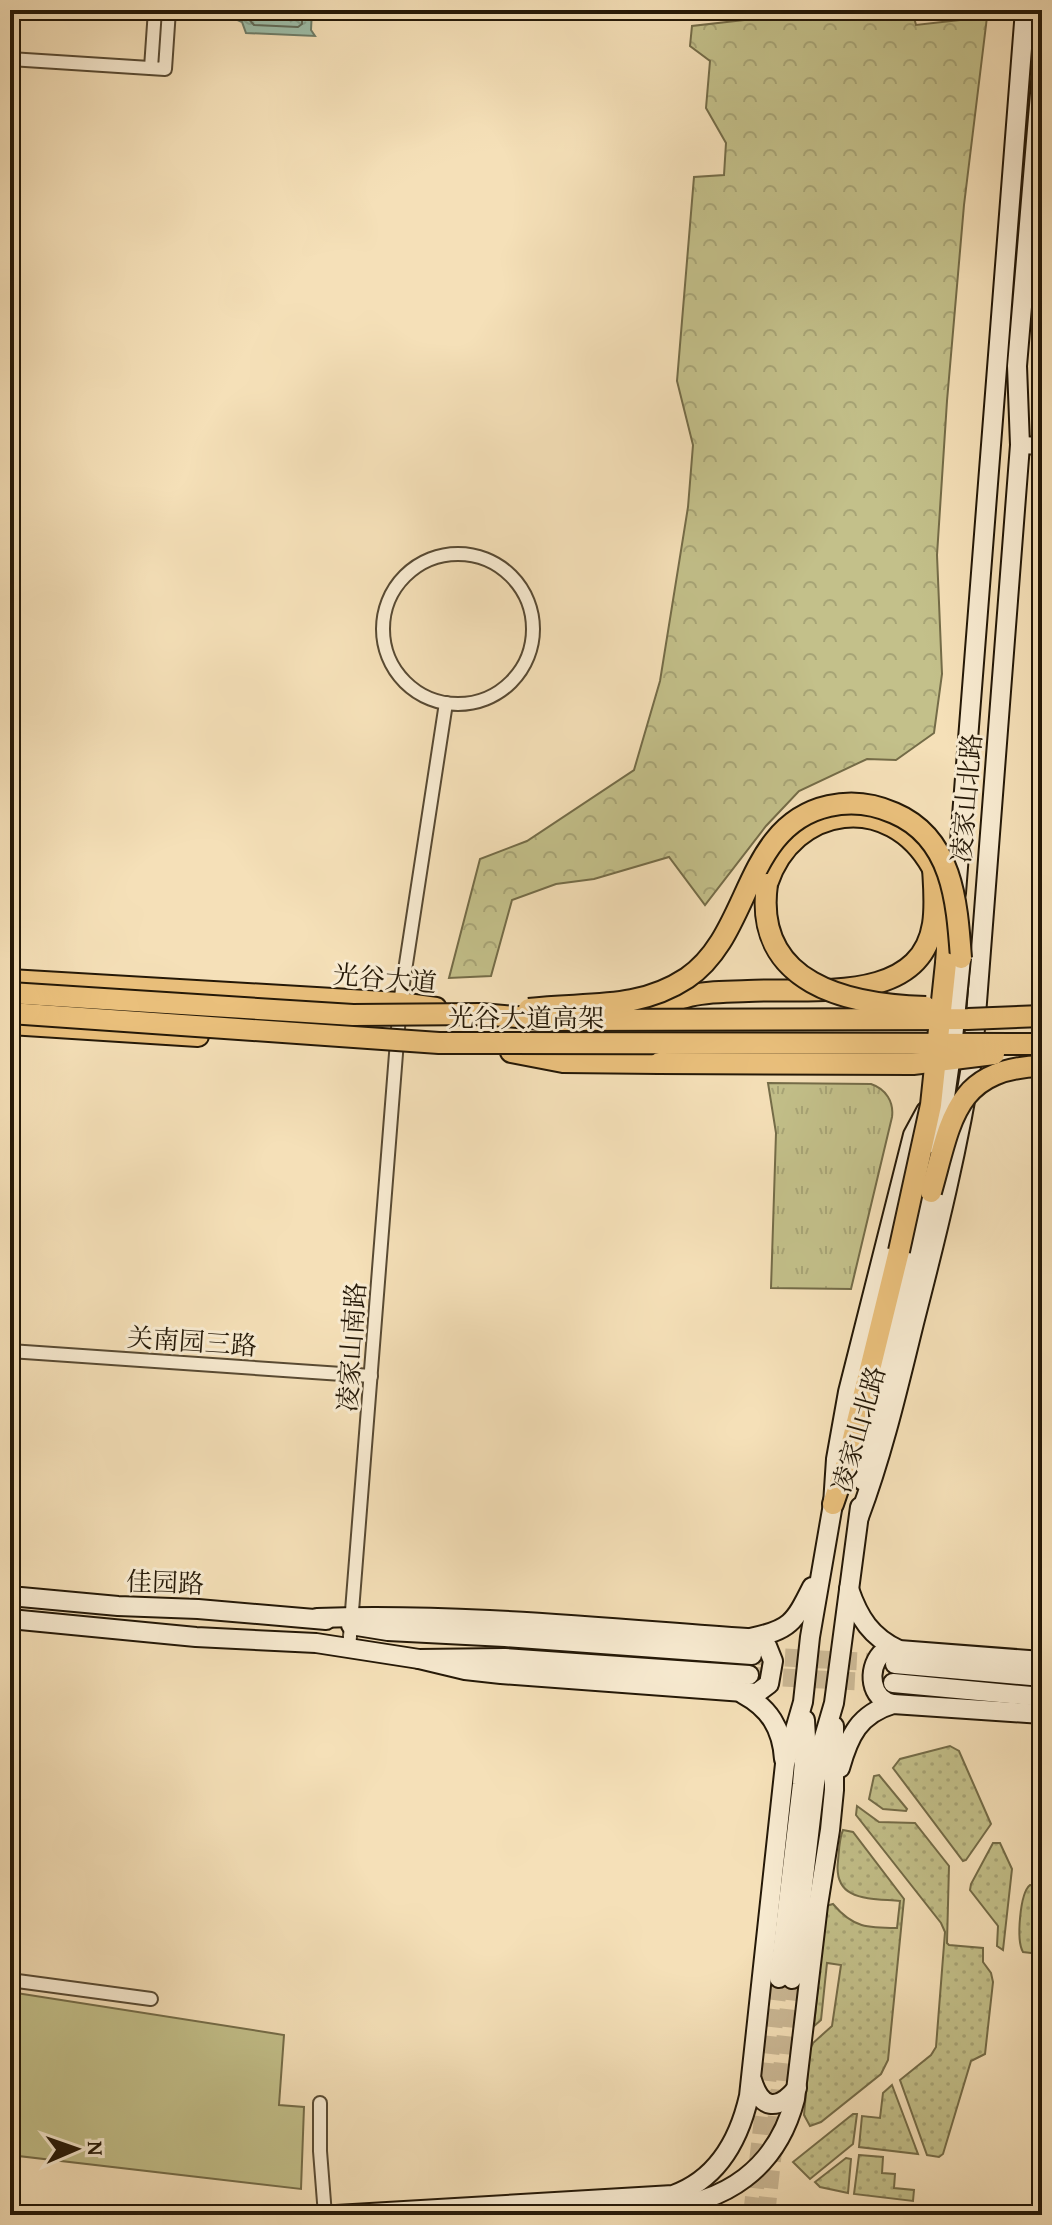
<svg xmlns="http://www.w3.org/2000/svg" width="1052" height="2225" font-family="'Gentium Book Plus','Noto Serif SC',serif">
<defs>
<pattern id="grass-dots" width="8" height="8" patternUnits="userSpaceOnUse" patternTransform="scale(2)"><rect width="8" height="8" fill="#c3c08a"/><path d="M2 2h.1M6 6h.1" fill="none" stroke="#a7a476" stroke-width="1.8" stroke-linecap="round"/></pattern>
<pattern id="forest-crowns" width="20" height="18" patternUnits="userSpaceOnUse" patternTransform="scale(2)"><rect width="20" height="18" fill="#c3c08a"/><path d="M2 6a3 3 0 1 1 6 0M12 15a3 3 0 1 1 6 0" fill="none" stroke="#a7a476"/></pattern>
<pattern id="park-tufts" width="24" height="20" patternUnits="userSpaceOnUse" patternTransform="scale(2)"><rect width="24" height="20" fill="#c3c08a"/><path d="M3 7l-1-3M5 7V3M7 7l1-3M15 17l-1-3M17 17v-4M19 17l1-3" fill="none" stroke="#a7a476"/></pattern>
<pattern id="water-ripples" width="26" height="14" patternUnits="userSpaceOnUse" patternTransform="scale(2)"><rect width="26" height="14" fill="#9dbea9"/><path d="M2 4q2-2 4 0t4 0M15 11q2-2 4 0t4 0" fill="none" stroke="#87a390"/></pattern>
</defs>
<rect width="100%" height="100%" fill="#f5e0b8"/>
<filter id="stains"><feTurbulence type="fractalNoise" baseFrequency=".0025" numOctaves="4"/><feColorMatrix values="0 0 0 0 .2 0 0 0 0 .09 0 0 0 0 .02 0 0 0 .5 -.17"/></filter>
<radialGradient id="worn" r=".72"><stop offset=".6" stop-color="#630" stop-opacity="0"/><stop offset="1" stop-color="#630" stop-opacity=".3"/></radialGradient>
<g fill="url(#grass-dots)" stroke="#746c48" stroke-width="2">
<polygon points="950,1746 959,1751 991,1824 966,1860 963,1861 893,1768 900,1759"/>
<polygon points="879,1775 907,1809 906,1811 883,1809 869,1799 874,1776"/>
<polygon points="857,1806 879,1822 915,1823 949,1866 947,1943 949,1945 983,1948 983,1962 991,1973 993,1982 985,2054 971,2061 943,2154 939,2157 927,2155 900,2080 931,2055 936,2047 945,1932 941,1923 856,1815"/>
<path d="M843 1830 853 1832 904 1899 888 2060 881 2074 821 2122 810 2126 804 2115 810 2049 813 2043 832 2026 841 1965 827 1963 821 2020 814 2026 826 1906 833 1904C853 1928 868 1928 897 1928L900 1901C870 1898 833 1902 838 1861 839 1851 839 1839 843 1830Z"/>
<polygon points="993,1843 1000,1843 1012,1869 1003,1950 997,1946 998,1926 970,1890 971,1884"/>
<path d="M1030 1885 1042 1888 1038 1947 1031 1953 1023 1952C1016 1940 1020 1893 1030 1885Z"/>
<polygon points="892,2085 918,2154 859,2147 862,2116 880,2118 883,2093"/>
<polygon points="853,2114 857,2114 853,2144 810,2179 793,2162"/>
<polygon points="859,2155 883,2157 882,2173 895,2174 894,2188 914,2190 913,2201 854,2194"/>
<polygon points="846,2158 851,2159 848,2193 820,2187 815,2182"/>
</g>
<polygon fill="url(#forest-crowns)" stroke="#746c48" stroke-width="2" points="771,10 912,10 916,25 987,17 964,205 947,401 937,555 942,674 934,733 896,760 867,759 799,791 766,826 705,905 669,857 594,879 556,884 512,900 491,976 449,978 480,859 527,841 634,770 660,681 688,507 693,445 677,381 694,177 724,175 726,143 706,108 710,61 690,46 692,26 770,17"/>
<path fill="url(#park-tufts)" stroke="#746c48" stroke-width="2" d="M768 1083 871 1084C886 1089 894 1102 892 1117L851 1289 771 1288 776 1133Z"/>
<polygon fill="#c3c08a" stroke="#746c48" stroke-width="2" points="10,1992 284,2035 279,2105 304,2107 301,2189 10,2155"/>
<polygon fill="url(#water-ripples)" stroke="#6d7c68" stroke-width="2" points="233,10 312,10 311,30 315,36 246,33 242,22 233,18"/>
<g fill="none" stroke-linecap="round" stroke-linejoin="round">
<polyline stroke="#606b58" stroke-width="2" points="241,10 254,25 298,27 302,24 302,10"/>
<g stroke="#cbb895" stroke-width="18" stroke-dasharray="18 9" stroke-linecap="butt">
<polyline points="758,1656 888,1663"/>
<polyline points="756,1676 886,1683"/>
<polyline points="752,2215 779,1978"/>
<polyline points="766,2215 792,1979"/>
</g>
<g stroke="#584a33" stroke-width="16">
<g id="minor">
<polyline points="10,59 165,69 169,10"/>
<polyline points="151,68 155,10"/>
<circle cx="458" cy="629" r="75"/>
<polyline points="10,1351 371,1376"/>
<polyline points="349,1649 400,1003 446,703"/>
<polyline points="10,1980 151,1999"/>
<polyline points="320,2103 320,2151 325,2215"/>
</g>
</g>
<g stroke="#584a33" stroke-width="20">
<polyline id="tertiary" points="1020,445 1042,446"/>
</g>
<g stroke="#241807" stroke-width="22">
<g id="secondary">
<polyline points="956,893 1025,10"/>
<polyline points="863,1481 878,1402 931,1192"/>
<path d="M859 1517C883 1453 898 1388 914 1323 937 1234 959 1145 973 1054L1020 445 1017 366 1042 70"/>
<path d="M849 1589C859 1618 871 1637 899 1650L1042 1661"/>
<polyline points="10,1596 118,1606 198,1609 326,1620"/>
<path d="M317 1618C460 1613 604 1628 747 1638L767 1646 773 1661 769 1684 757 1693 501 1674 465 1670 419 1659"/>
<polyline points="10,1619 196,1637 316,1643 419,1659 505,1658 749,1675"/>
<polyline points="351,1625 388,1631 505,1637 752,1655"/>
<path d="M750 1638C790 1630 794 1623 812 1587"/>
<polyline points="895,1664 1042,1677"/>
<polyline points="893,1683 1042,1697"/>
<path d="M743 1694C769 1708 782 1728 784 1759"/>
<path d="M893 1704C870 1699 867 1670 881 1654L899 1650"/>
<path d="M840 1768C849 1736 859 1714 893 1704L1042 1714"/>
<polyline points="779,1978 802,1784 806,1738 805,1720"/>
<polyline points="792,1979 815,1784 822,1744 834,1703 860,1507"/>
<path d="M752 2080C761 2109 777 2112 797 2088"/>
<path d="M656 2208C726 2204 777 2168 795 2099L818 1905 830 1830 834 1790V1726"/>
<path d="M336 2215 673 2195C718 2179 739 2140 749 2096L785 1764 803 1702 810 1637 833 1504 836 1459 848 1392 913 1135 926 1111"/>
</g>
</g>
<g stroke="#241807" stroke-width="24">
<g id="primary">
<polyline points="10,980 400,1003 436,1008"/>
<polyline points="10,1024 198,1036"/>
</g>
</g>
<g stroke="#241807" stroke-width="24">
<g id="trunk">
<path d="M767 884C793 804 890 791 932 867 948 896 949 930 946 963"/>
<path d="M634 1017C651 1010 669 1001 686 997 705 991 728 992 748 991 806 987 920 1007 933 924 936 905 934 886 933 868"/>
<polyline points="511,1052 563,1062 659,1063"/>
<polyline points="833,1504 847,1463 899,1251"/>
</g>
</g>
<use href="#minor" stroke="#f8ebd1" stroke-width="12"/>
<use href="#tertiary" stroke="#f8ebd1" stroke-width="16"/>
<use href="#secondary" stroke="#f8ebd1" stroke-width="18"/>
<use href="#primary" stroke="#eac07c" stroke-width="20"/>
<use href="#trunk" stroke="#eac07c" stroke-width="20"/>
<g stroke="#241807" stroke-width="22" stroke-linecap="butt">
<polyline id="secondary-bridge" points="938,1146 952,1048 961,958"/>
</g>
<g stroke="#241807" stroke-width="24" stroke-linecap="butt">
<g id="trunk-bridge">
<path d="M767 884C753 984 848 1005 926 1007"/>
<polyline points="10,993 353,1015 481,1014 553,1020 968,1019 1042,1016"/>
<path d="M529 1009C586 1002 637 1011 687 978 752 934 743 825 829 806 851 801 874 804 894 813 953 838 957 903 961 958"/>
<polyline points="10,1013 439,1043 1042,1044"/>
<polyline points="659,1063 913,1064 994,1054"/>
<path d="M931 1192C951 1122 954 1068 1042 1066"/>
<polyline points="899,1251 931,1105 946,963"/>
</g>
</g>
<use href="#secondary-bridge" stroke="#f8ebd1" stroke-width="18"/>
<use href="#trunk-bridge" stroke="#eac07c" stroke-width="20"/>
</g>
<g text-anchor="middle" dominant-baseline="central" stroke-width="6" stroke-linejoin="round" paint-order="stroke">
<g font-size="26" fill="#241807" stroke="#f8ebd1">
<text transform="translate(966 798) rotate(-85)">凌家山北路</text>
<text transform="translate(385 978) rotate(5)">光谷大道</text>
<text x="526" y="1017">光谷大道高架</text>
<text transform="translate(192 1341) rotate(4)">关南园三路</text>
<text transform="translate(351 1347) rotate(-86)">凌家山南路</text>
<text transform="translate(858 1429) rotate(-74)">凌家山北路</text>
<text transform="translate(165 1582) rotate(2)">佳园路</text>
</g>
</g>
<rect width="1052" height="2225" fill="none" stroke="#f5e0b8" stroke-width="40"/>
<rect x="12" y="12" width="1028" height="2201" fill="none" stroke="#241807" stroke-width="4"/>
<rect x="20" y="20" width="1012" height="2185" fill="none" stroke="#241807" stroke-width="2"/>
<g transform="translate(76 2149) rotate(88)" stroke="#f8ebd1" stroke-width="6" paint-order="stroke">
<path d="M0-6L14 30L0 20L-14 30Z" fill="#241807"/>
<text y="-12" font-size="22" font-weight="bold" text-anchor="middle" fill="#241807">N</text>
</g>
<rect width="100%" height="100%" filter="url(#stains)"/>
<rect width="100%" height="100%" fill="url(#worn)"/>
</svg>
